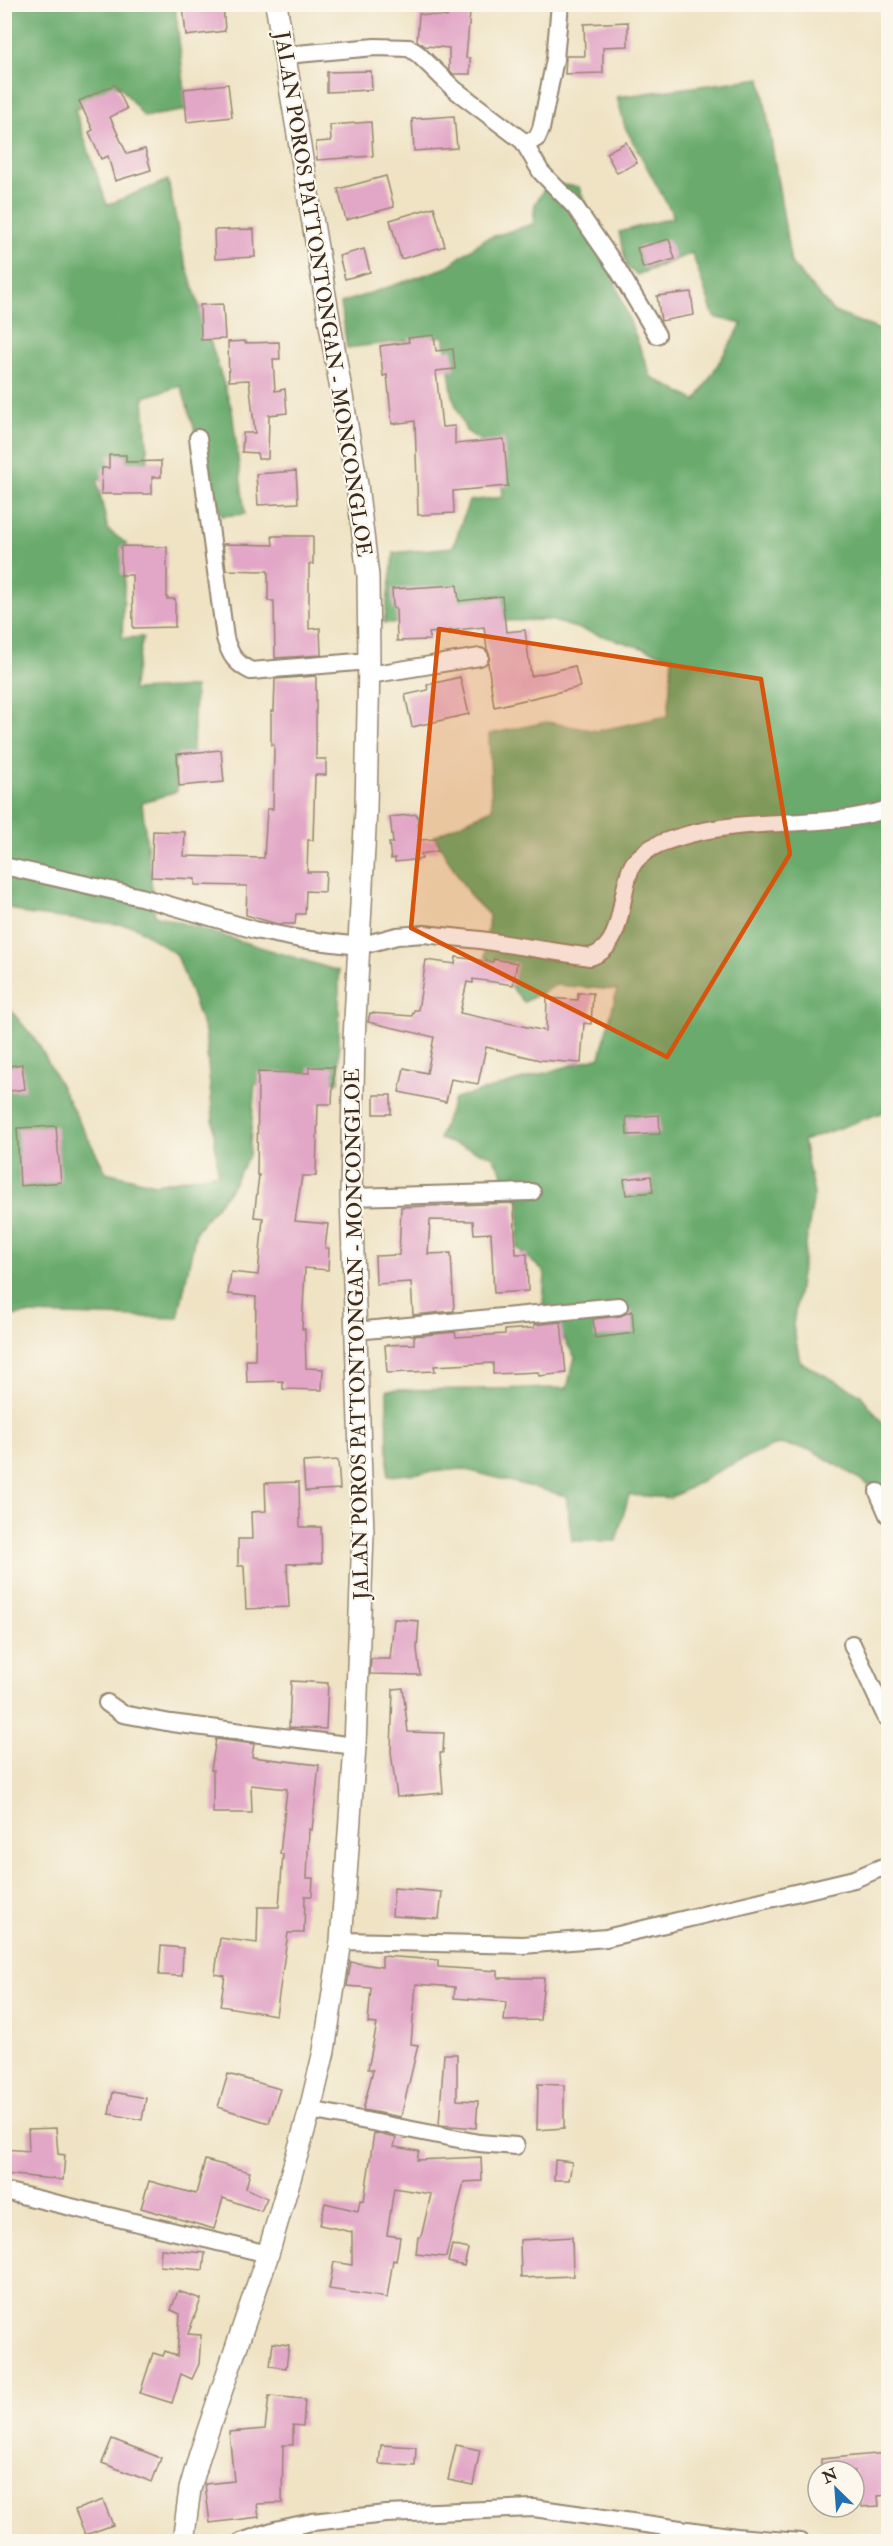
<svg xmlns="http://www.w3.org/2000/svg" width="893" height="2546" font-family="'IM FELL Double Pica',serif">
<rect width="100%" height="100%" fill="#fbf7ec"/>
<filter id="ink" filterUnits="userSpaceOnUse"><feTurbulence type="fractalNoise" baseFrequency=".0167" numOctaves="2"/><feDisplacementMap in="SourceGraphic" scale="12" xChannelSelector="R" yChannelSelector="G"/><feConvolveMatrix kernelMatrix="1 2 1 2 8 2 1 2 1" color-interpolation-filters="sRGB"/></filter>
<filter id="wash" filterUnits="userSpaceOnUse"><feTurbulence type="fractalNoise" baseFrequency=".008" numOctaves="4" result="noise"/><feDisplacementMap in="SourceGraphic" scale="24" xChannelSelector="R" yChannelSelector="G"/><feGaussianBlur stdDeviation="1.35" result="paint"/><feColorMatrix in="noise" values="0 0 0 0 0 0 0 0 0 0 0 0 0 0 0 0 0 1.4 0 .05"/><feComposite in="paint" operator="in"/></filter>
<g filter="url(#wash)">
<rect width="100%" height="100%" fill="#efe3c4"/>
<g fill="#6bab6d" stroke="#536a46" stroke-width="1.5">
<polygon points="5,5 175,5 187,110 144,117 119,85 75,110 107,205 168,180 183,255 232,410 245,514 222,516 181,386 144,397 148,465 97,481 108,530 126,543 122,638 143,637 132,690 195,687 193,752 174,762 177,791 142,803 155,915 339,971 339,1082 255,1084 249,1156 230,1189 196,1231 178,1318 25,1314 5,1317 4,1002 38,1043 106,1172 155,1184 218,1173 205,1032 177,955 134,926 26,914 4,905"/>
<polygon points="761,78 791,263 834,312 888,333 888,1046 884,1112 803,1141 814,1194 793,1325 800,1362 860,1394 888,1430 888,1486 869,1485 812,1450 778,1444 724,1468 671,1498 629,1495 616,1541 572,1541 566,1496 463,1469 388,1476 387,1390 567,1388 575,1357 543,1304 545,1273 517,1248 520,1202 492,1156 439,1139 454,1099 600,1057 617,990 556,985 524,1002 485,956 489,915 471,897 434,836 492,809 489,734 547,722 597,731 668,716 672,657 550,620 384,623 394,553 453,547 469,501 503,497 499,453 466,431 453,398 444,336 347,348 341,303 445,268 485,239 533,224 535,204 548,183 579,187 651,377 696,401 742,324 714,317 692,253 637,275 627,267 619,232 674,217 625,127 617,97"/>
</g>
<g id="blocks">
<g fill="#e2a6c6">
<polygon points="195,4 223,4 225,31 186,36 183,6"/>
<polygon points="448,11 470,13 466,58 470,58 470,74 453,74 449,69 449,48 425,46 417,41 419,14 447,17"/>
<polygon points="628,22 628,46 603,47 603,73 565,74 566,56 585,56 584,24"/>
<polygon points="371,71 372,90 327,92 327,72"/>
<polygon points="115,84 127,109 110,117 127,154 145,149 151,170 115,181 108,156 101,159 89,132 93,130 79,101"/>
<polygon points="228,84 232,117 187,122 184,89"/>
<polygon points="454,116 457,148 414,151 412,119"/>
<polygon points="371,122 373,156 317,160 316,142 331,141 330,125"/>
<polygon points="626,142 637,163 617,173 606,153"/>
<polygon points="386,176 394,207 346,220 338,189"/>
<polygon points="434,207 445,246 401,259 390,220"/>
<polygon points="254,229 255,257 215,259 214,230"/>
<polygon points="669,239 675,259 643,268 637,248"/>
<polygon points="364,249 370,272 345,279 339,256"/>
<polygon points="691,292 694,315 661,321 657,296"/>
<polygon points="223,304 225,339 201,340 200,305"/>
<polygon points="434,335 436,351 453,349 455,369 436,371 442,427 455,426 455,444 504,439 508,486 453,491 454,513 418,515 415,421 392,424 387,375 383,376 380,346 409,342 408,338"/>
<polygon points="245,341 245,343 279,342 280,359 273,359 275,391 285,389 287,413 269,415 268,459 258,459 257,453 242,452 243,433 255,433 249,380 229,381 228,342"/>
<polygon points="109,455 126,455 126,462 161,461 161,477 152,477 152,494 101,494 102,468 109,468"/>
<polygon points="296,471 298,503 258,505 256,474"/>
<polygon points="272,536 313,536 313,564 309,564 309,629 320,628 321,655 275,658 274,601 268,601 268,571 226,570 223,544 273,545"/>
<polygon points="121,546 167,547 167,599 175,599 175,627 133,628 132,575 121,575"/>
<polygon points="457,585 459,601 502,596 506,632 525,630 531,676 575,666 580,687 494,707 488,663 490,656 487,649 484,627 429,633 430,640 397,641 396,608 393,608 392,589"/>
<polygon points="316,676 316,759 326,759 326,775 315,775 313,840 308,840 307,872 326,872 325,892 306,891 305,914 296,914 295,924 277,924 246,915 247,886 195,885 195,879 151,877 153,831 185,832 184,856 264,858 267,809 273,809 274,745 271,745 271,711 274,711 275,679"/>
<polygon points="460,677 469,714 412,727 405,695 428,690 427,685"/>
<polygon points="221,750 224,782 179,786 177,754"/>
<polygon points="417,814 420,840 436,839 438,851 421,854 422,859 395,862 395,858 391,859 389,843 393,843 390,817"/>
<polygon points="456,957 493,962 493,959 517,963 513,985 473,979 473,983 467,982 460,1013 546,1031 547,998 578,1000 578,993 593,993 591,1024 584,1023 581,1063 540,1060 486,1047 478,1084 451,1079 446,1102 399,1092 404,1068 427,1073 434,1037 368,1022 370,1013 412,1016 414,1010 418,1010 426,960 455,964"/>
<polygon points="22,1064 25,1089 4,1092 4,1067"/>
<polygon points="309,1067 334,1067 332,1104 318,1104 316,1176 302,1176 295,1221 328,1224 325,1248 329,1248 328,1270 305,1268 302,1329 305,1329 306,1368 323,1369 322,1390 283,1389 283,1381 247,1382 246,1360 255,1360 256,1297 228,1294 231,1272 258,1275 263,1218 254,1217 259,1175 257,1175 258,1072 309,1073"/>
<rect x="374" y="1095" width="17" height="19"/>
<polygon points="659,1115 660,1134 627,1135 626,1117"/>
<polygon points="56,1126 61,1182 20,1186 17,1128"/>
<polygon points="651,1176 653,1192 626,1195 624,1179"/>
<polygon points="514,1203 516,1254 527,1254 528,1291 494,1293 491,1233 474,1234 473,1221 430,1220 428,1254 451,1253 454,1311 413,1315 411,1282 376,1284 375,1256 399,1255 401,1207"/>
<polygon points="632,1311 634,1333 595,1338 593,1319 620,1316"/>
<polygon points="561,1322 566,1373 539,1376 538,1372 493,1374 493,1363 434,1366 435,1371 387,1373 385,1345 414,1344 414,1336 455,1332 456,1337 505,1334 505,1330 534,1328 534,1325"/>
<polygon points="338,1460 340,1489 305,1491 303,1462"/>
<polygon points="299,1482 300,1527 321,1527 322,1563 287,1564 289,1607 246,1609 244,1566 238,1566 238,1539 252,1539 251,1512 266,1511 265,1483"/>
<polygon points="394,1619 419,1621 417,1649 420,1675 370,1674 371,1659 390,1659"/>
<polygon points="291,1681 328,1683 326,1729 289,1727"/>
<polygon points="403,1688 408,1732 444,1733 443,1753 440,1753 443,1793 397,1797 391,1752 393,1689"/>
<polygon points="216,1739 254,1744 252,1757 319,1765 312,1830 309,1829 307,1878 313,1878 312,1896 305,1896 304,1933 288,1933 276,2015 220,2006 225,1976 215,1974 220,1938 257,1943 258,1907 279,1907 283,1854 280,1854 287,1789 251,1785 252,1813 213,1813 213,1770 211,1770"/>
<polygon points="394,1888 442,1892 439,1919 392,1916"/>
<polygon points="161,1946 183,1948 182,1976 159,1975"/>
<polygon points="382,1956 438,1960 438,1967 498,1971 498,1978 544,1978 540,2020 504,2021 506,2002 454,1998 455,1987 416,1984 411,2044 418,2045 401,2117 363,2110 373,2070 368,2069 377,2024 368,2023 371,1988 347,1986 351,1962 382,1967"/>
<polygon points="444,2054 457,2054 457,2100 478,2101 476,2128 439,2125"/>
<polygon points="228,2074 280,2089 269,2123 218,2107"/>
<polygon points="538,2084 564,2085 564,2128 537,2130"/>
<polygon points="113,2092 146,2098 142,2120 109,2114"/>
<polygon points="56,2128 58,2154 65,2155 63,2180 4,2174 4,2149 29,2151 28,2129"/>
<polygon points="374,2133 396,2138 394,2147 419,2151 417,2160 481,2157 482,2181 464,2182 446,2257 416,2254 418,2237 421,2237 431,2194 394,2188 387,2235 400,2237 396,2261 393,2260 387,2298 329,2289 334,2262 352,2265 352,2232 320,2225 325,2203 358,2211 360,2200 364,2201"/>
<polygon points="205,2160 250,2172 246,2188 267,2198 261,2211 223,2198 214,2229 141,2208 149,2181 196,2194"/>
<polygon points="555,2160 572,2162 569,2180 554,2180"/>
<polygon points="572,2237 573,2276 521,2278 520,2240"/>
<polygon points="452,2245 468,2249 464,2266 448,2262"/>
<polygon points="161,2249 205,2253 203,2270 160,2266"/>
<polygon points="178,2291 201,2299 188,2334 201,2335 199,2364 192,2379 181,2374 172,2403 140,2393 153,2353 163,2356 165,2351 177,2356 180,2314 171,2310"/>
<polygon points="273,2343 289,2345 286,2368 270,2366"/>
<polygon points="269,2396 305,2399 303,2426 293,2425 293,2445 283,2445 282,2503 257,2504 259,2517 210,2523 205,2484 234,2481 229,2432 265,2429"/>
<polygon points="112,2439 161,2458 152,2482 102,2463"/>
<polygon points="381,2445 416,2447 415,2466 379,2464"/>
<polygon points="456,2445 480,2450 473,2485 448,2480"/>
<polygon points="887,2453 888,2495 878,2496 879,2506 862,2507 861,2498 854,2499 854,2471 821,2471 821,2459"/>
<polygon points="103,2500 113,2525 85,2535 75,2510"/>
</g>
</g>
</g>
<g filter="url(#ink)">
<use href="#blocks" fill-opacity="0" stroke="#958671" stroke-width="1.5"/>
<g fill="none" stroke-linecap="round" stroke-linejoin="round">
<g stroke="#958671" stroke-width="20">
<g id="minor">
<polyline points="286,55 375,47 409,48 418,54 454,89 523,141 532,141 537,138 541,129 555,59 560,4"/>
<polyline points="523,141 541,172 575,207 617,268 657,335"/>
<path d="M198 438 225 638C230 655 235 663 251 671L369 661"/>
<polyline points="369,675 480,657"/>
<path d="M4 866 141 897 255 930 300 939 359 946 397 936 424 934 480 940 590 957C626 947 618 894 632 866 635 859 645 852 651 848 663 841 677 838 690 834 754 817 825 829 888 809"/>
<polyline points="351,1197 532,1192"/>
<polyline points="355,1331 619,1306"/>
<polyline points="878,1492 888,1515"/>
<polyline points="852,1644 886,1717"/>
<polyline points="107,1703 123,1714 171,1723 355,1746"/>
<polyline points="341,1941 523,1945 606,1938 854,1879 888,1865"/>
<polyline points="310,2110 479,2143 516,2146"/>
<polyline points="4,2191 268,2254"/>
<polyline points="241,2542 275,2530 312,2522 386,2514 534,2508 736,2537 800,2542"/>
</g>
</g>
<g stroke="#958671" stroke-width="24">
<polyline id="tertiary" points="183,2542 190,2489 200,2454 268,2254 310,2110 324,2051 341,1941 347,1862 355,1746 363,1534 351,1197 354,1039 366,809 369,661 368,576 357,485 276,4"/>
</g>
<use href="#minor" stroke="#fff" stroke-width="16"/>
<use href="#tertiary" stroke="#fff" stroke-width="21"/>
</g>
</g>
<path fill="#d7540e" fill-opacity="0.2" stroke="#d7540e" stroke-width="4.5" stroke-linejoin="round" d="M439 629 761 679 790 854 667 1057 411 928Z"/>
<g text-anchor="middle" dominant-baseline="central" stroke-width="4.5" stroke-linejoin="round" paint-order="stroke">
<g font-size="21" fill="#3b2a1e" stroke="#fbf7ec">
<text transform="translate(323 294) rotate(81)">JALAN POROS PATTONTONGAN - MONCONGLOE</text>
<text transform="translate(357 1334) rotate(-91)">JALAN POROS PATTONTONGAN - MONCONGLOE</text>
</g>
</g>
<rect width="893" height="2546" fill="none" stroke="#fbf7ec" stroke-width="24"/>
<g transform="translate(836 2489) rotate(335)"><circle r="28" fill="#fbf7ec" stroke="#aea59a" stroke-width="1.5"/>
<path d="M0-4.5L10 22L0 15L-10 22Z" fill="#1f6fb2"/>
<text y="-9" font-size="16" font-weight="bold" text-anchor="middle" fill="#3b2a1e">N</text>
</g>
</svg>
